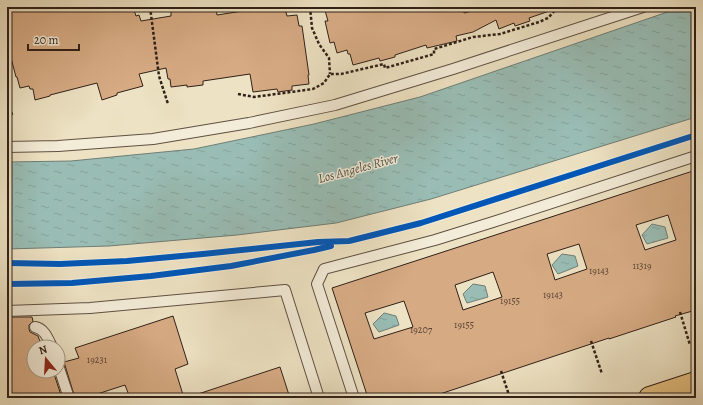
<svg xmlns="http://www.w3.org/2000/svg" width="703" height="405" font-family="Alegreya,serif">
<defs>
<pattern id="water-ripples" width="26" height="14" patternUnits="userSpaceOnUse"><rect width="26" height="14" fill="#99bdb5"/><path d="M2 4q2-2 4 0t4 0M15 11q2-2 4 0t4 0" fill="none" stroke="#84a29b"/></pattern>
</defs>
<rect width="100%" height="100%" fill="#ede2c3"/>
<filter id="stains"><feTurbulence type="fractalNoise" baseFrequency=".005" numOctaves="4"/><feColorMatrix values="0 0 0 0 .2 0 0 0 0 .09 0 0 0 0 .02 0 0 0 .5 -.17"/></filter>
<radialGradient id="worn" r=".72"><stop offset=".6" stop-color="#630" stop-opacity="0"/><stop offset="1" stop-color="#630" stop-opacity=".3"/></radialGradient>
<g fill="url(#water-ripples)" stroke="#6f7e76">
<polygon points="682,7 696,7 696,117 431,199 336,223 237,235 109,246 7,249 7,162 71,161 194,149 314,124 420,97"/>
<polygon points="652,224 665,227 668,238 647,244 642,235"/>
<polygon points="562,254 575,256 578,266 558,274 552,265"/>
<polygon points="473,284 485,286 488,297 467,303 463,294"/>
<polygon points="384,313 396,316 399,325 379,332 373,324"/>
</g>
<g fill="#d6ab84" stroke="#302018" fill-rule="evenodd">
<polygon points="7,7 133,7 136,16 139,15 141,21 171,16 171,12 173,11 173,7 216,7 217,15 249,10 249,9 263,7 284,7 285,12 286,12 287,16 297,15 299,26 302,26 309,75 308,75 309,84 292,86 292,90 278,92 277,89 253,92 250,74 203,81 203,85 187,87 187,85 171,87 170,79 168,79 166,68 139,74 143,86 117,93 117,95 102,100 97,83 50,95 50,96 35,100 33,89 30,89 29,86 20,88 17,77 16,77 9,50 10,50 7,37"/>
<polygon points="324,7 463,7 464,13 487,7 554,7 555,9 529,18 530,21 515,26 514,23 499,29 496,20 473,32 456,36 457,41 427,48 426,45 395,55 395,57 380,61 379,58 353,65 350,54 348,54 347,50 337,53 334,42 330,43 325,21 328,21"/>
<path d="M696 170V310L675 316 676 317 609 339V338L440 394 441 398H368L332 288ZM668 215 676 240 645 250 636 225ZM579 244 587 269 555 280 547 254ZM493 272 502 297 463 310 455 285ZM404 301 413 327 374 339 365 313Z"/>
<polygon points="173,316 188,364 175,369 184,398 130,398 125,385 85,398 75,398 64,362 79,358 75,348"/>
<polygon points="7,317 32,317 33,321 29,325 29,329 30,332 38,336 42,347 34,347 34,371 53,371 62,398 7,398"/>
<polygon points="280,367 290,398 195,398 195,395"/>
</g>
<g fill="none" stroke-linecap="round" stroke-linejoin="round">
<g stroke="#5f5043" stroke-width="12">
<g id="service">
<polyline points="7,147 58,146 153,139 249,123 335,105 453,69 643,7"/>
<polyline points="7,311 90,308 285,290 319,398"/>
<path d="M35 327C45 329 48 339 52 347"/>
<polyline points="58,365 69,398"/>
<polyline points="354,398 317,284 324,269 435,240 493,222 696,156"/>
</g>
</g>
<g stroke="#302018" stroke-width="24">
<polyline id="primary" points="650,398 696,383"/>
</g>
<g stroke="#302018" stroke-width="2.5" stroke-dasharray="3 2" stroke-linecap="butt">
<polyline points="150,7 159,76 168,104"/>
<polyline points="310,7 312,28 319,44 329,58 330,74"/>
<polyline points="238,94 254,97 313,89 324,83 330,74 341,74 384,64 385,68 434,54 434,49 473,37 500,34 539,22 548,18 558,7"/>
<polyline points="7,98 12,115"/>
<polyline points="680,312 690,345"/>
<polyline points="591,341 602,374"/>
<polyline points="501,371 510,398"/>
<polyline points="411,395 412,398"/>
</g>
<use href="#service" stroke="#f3ecd8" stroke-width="10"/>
<use href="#primary" stroke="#e6c182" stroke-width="22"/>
<g stroke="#f3ecd8" stroke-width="8">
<g id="cycleway">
<polyline points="7,263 60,264 127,261 203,254 318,242 349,241 421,223 696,135"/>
<polyline points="7,284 72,283 151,276 231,266 314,250 331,246"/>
</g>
</g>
<use href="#cycleway" stroke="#0057b8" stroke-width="6"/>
</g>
<g text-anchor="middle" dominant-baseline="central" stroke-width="3" stroke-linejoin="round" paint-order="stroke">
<g font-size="10" fill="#5a4333">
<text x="642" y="265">11319</text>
<text x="599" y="270">19143</text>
<text x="553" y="294">19143</text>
<text x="510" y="300">19155</text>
<text x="464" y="324">19155</text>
<text x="421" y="329">19207</text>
<text x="97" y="359">19231</text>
</g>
<g font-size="13" font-style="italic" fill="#504f47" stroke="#f3ecd8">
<text transform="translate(358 168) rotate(-15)">Los Angeles River</text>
</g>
</g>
<rect width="703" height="405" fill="none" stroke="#ede2c3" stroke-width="24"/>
<rect x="8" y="8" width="687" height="389" fill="none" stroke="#302018" stroke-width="2"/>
<rect x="12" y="12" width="679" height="381" fill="none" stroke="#302018"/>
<g transform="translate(46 359) rotate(342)"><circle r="19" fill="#f3ecd8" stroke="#a59a8b"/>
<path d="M0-3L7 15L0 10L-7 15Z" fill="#8f2418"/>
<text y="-6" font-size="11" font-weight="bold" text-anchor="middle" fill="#302018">N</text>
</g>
<path d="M28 44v6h51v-6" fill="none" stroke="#302018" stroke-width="2"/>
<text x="34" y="44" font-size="12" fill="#302018" stroke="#f3ecd8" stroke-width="3" paint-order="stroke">20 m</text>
<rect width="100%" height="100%" filter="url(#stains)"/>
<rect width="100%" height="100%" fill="url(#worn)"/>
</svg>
